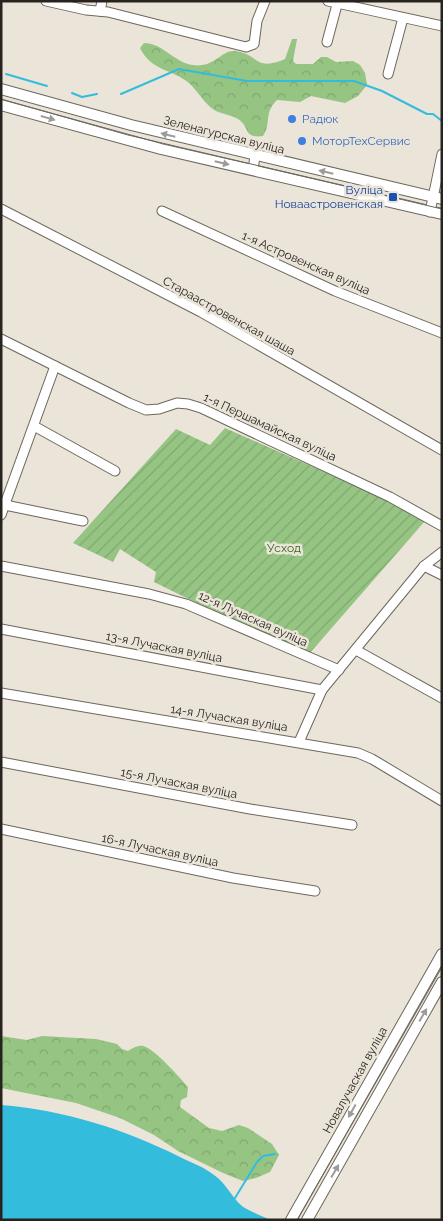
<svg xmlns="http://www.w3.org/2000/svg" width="443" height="1221" font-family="Raleway,sans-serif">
<defs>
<pattern id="forest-crowns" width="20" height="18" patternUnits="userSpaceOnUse" patternTransform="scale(1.25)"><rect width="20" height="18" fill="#95c483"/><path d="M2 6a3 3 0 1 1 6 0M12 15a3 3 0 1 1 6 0" fill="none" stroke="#80a871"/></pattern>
<pattern id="garden-furrows" width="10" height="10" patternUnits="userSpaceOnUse" patternTransform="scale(1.25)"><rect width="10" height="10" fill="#95c483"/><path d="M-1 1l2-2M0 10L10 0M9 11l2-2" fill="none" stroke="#80a871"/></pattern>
</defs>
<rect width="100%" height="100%" fill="#ebe4d9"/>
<g fill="url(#forest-crowns)">
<path d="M292 39H297L293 61 296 64H313L321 57H327L336 62 353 61 360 65 365 73 367 85 358 96 345 103 311 96 300 102 277 100C263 114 272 122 263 136 243 139 250 126 238 119 232 115 222 114 216 111 204 104 199 92 189 83 172 69 151 71 140 48L144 43C161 43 172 59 188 64 213 71 220 50 235 51 259 54 255 72 285 59Z"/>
<path d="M1 1036 27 1040 42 1036 96 1039 117 1044 122 1049 128 1051C133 1048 138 1045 143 1046 154 1048 180 1078 188 1087L187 1097 181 1100 180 1107 209 1128 222 1131 239 1125 248 1128 272 1144 279 1155 270 1172 256 1178 243 1181 223 1173 178 1151 154 1135 120 1118 76 1103 1 1088Z"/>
</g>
<polygon fill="url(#garden-furrows)" points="225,428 381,497 425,521 309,654 217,613 154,582 156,572 120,549 113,562 73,543 176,429 210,445"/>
<path fill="#34bcdd" d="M1 1105C64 1110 124 1129 180 1157 192 1163 204 1167 214 1175 227 1184 232 1198 242 1206 250 1212 261 1215 270 1220H1Z"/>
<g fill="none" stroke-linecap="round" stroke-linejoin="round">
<g stroke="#34bcdd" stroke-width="2">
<polyline points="6,74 47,86"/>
<polyline points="72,93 82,97 97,94"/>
<polyline points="121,94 179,69 247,81 354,81 382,91 427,114 433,114 442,121"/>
<polyline points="235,1198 257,1162 263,1156 275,1154"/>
</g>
<g stroke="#6d675d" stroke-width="11">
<g id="minor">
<polyline points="46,1 86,10 108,12 246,47 254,44 257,21 265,1"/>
<polyline points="328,1 442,26"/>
<polyline points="100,11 102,1"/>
<polyline points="327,42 338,1"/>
<polyline points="388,74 403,18"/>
<polyline points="253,170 255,156"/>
<polyline points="1,209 201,312 442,450"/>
<polyline points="162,211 335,291 442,333"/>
<polyline points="430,212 442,154"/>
<polyline points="1,339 129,403 146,410 159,409 177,403 188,404 201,408 390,497 442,526"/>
<polyline points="34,426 115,471"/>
<polyline points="5,505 83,521"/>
<polyline points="1,515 55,366"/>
<polyline points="1,566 149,594 186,604 339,670"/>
<polyline points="424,566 442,575"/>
<polyline points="1,629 322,690"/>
<polyline points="356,650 442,698"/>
<polyline points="1,693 358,753 372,759 442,801"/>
<polyline points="299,742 322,690 424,566 442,552"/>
<polyline points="1,762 250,809 352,825"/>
<polyline points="1,829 233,878 315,891"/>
</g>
</g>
<g stroke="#6d675d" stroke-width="12">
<g id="major">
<polyline points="1,89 131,125 442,199"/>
<polyline points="1,105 161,149 442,214"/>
<polyline points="291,1220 442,954"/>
<polyline points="307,1220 442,982"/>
</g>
</g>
<use href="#minor" stroke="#fff" stroke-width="9"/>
<use href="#major" stroke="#fff" stroke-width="10"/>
<g stroke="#6c6862" stroke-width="1">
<polyline points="1,99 128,135 442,209"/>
<polyline points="297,1220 442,967"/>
</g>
</g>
<defs><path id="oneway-solid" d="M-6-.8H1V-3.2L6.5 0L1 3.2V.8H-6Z" transform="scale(1.25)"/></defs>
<g fill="#9e9c9b">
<use href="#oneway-solid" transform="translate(48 118) rotate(16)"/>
<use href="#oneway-solid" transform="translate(168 135) rotate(-166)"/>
<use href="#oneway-solid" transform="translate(222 163) rotate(13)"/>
<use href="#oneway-solid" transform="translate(326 172) rotate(-167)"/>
<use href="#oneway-solid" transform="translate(423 1015) rotate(-60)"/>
<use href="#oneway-solid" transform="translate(352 1111) rotate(119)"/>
<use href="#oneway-solid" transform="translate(335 1171) rotate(-60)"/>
</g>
<g fill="#3f7fe0" stroke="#ebe4d9" stroke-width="2">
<circle cx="292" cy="119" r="5"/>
<circle cx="302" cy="141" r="5"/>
</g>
<rect fill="#1a4fb4" stroke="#ebe4d9" stroke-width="2" x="388" y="192" width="10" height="10" rx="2.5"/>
<g text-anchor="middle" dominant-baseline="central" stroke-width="5" stroke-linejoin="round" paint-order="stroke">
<g font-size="12" fill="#366cbe" stroke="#ebe4d9" text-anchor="start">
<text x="302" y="119">Радюк</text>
<text x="312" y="141">МоторТехСервис</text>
</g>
<g font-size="12" fill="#272420" stroke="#ebe4d9">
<text transform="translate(224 135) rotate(14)">Зеленагурская вуліца</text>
<text transform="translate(306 263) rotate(24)">1-я Астровенская вуліца</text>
<text transform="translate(229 316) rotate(29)">Стараастровенская шаша</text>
<text transform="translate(270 427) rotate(25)">1-я Першамайская вуліца</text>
<text transform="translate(253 619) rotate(24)">12-я Лучаская вуліца</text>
<text transform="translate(164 647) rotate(11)">13-я Лучаская вуліца</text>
<text transform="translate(229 718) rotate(9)">14-я Лучаская вуліца</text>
<text transform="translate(179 783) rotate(11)">15-я Лучаская вуліца</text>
<text transform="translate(160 850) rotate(12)">16-я Лучаская вуліца</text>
<text transform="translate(355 1080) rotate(-61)">Новалучаская вуліца</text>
</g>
<g font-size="12" fill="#164399" stroke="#ebe4d9" text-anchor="end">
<text x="383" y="190">Вуліца<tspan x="383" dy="14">Новаастровенская</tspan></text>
</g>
<g font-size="12" fill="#336619" stroke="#ebe4d9">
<text x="284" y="548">Усход</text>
</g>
</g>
<rect width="443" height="1221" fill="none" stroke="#272420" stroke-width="5"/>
</svg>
